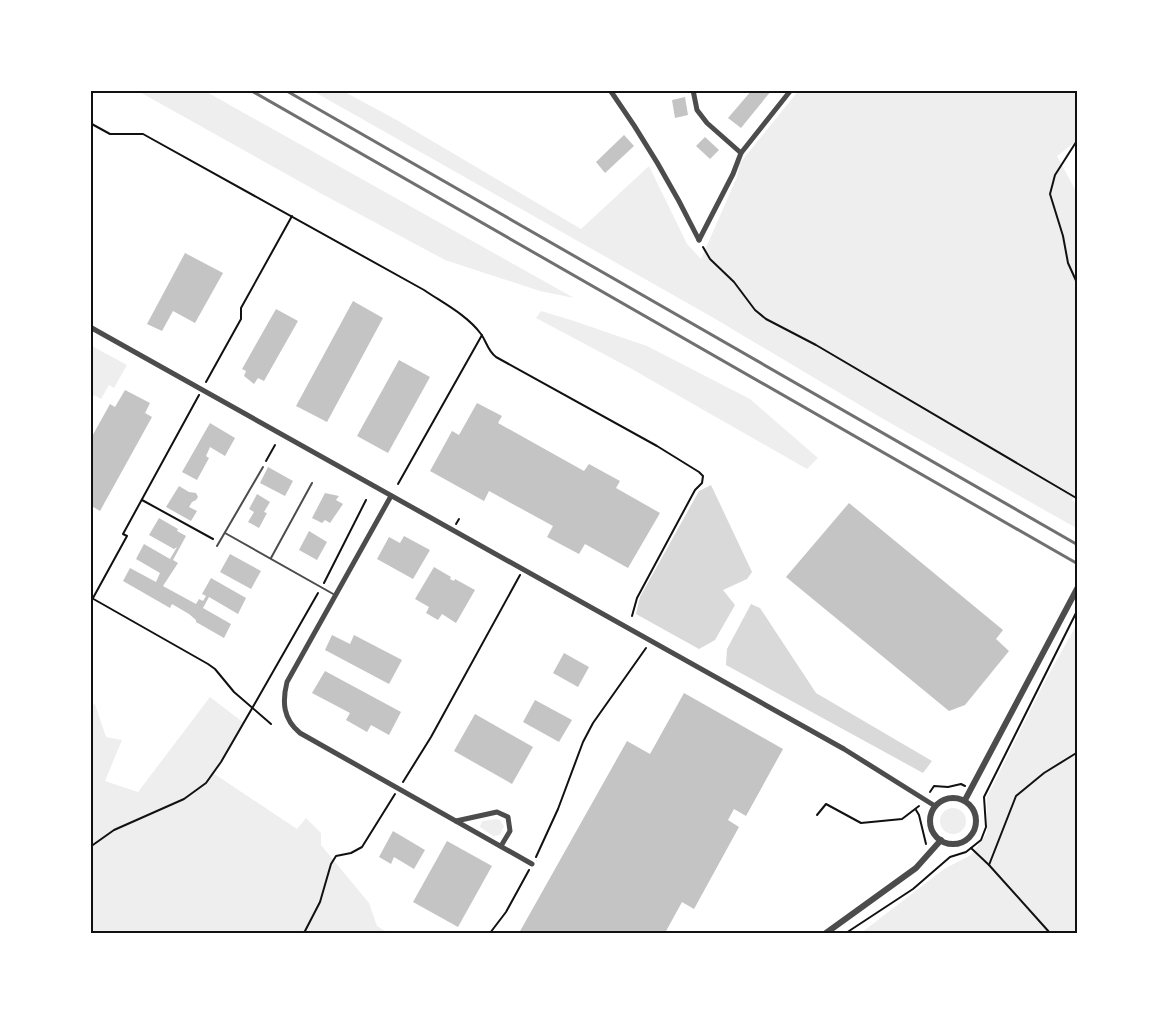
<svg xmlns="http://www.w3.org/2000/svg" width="1168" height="1023" font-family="'Golos Text',sans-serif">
<rect width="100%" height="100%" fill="#fff"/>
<g fill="#eee">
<polygon points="136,90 203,90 574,298 540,291 445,260 322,194"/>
<polygon points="311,90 341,90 395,119 581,229 649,166 687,244 701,259 737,177 740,163 799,90 1078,90 1078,140 1057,156 1078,195 1078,493 1072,500 1078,504 1078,529 885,420 712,317"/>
<polygon points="541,311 571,320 647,346 750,399 818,458 807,469 630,368 536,318"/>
<polygon points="90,345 127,365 114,388 109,385 101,399 94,395 90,401"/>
<polygon points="1078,622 1078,933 861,933 944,869 971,855 987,833 987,797 1045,681"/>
<polygon points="210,697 244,723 213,773 297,829 306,818 321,833 321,845 369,903 377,926 388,933 90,933 90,706 95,704 106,737 122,740 105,781 138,792"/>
<circle cx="953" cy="821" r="13"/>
<polygon points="497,819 500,820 504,826 500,835 493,836 480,827 482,821"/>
</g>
<g fill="#d9d9d9">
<polygon points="711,485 752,572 747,579 723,590 735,605 715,640 699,649 636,614 640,597 699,491"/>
<polygon points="751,604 760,608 816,693 932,761 923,773 726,665 727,649"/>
</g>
<g fill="#c4c4c4">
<polygon points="752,90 771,91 741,128 728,118"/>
<polygon points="685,97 688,115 675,118 672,100"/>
<polygon points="624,135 634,146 605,173 596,162"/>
<polygon points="705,137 719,150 710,159 696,146"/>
<polygon points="185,253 223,273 195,323 173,311 162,331 147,324"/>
<polygon points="353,301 383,318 327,422 296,406"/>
<polygon points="276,309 298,321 264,381 258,378 254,384 244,376 246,371 242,369"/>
<polygon points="399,360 430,377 388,453 357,436"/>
<polygon points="125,390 150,403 145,413 152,417 100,511 90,505 90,440 110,404 115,407"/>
<polygon points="477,403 502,416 498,423 584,471 589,464 620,481 616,488 660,513 628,568 585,544 579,554 547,537 553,526 489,491 484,501 430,471 452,431 459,435"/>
<polygon points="210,423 235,438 225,456 210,447 206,456 209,458 197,480 182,472"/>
<polygon points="268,467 293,481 285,496 260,483"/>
<polygon points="179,486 189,492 196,493 198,497 196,500 192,502 189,507 197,511 191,521 166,507"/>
<polygon points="325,493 339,496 336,500 343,504 330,523 325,520 322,523 312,518"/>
<polygon points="257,494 270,502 264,512 267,513 259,528 248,522 254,512 249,509"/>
<polygon points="849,503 1003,630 996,639 1009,651 965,705 949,711 786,577"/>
<polygon points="159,518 178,529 177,531 186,536 173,560 178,563 163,586 196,604 199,599 203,601 206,596 202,594 211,578 246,598 238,614 209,597 203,608 231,624 224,638 196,622 196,620 189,614 172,604 170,608 123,581 130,568 156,582 160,573 136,559 144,544 170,559 177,547 174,549 149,535"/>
<polygon points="309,531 327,542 317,560 299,550"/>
<polygon points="404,536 430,550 413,579 377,559 389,537 400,543"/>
<polygon points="230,554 261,571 251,589 220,572"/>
<polygon points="434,567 451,577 450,579 454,581 455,579 475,590 456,623 442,614 438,620 426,613 429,607 415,599"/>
<polygon points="332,635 350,644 354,635 402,660 389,684 325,650"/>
<polygon points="564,653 589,667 578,687 553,673"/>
<polygon points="325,671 401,712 389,735 371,725 367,732 346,720 350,713 312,693"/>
<polygon points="684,693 783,749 746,816 734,809 728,820 739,827 694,909 682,902 665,933 519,933 627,741 650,754"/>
<polygon points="535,700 572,720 559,742 523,722"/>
<polygon points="475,714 533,747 512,784 454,751"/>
<polygon points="393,831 425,850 414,869 394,857 391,864 379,857"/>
<polygon points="447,841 492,866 458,927 413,902"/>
</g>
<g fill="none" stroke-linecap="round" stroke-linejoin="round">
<g stroke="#111" stroke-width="2">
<path d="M90 123 110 134H143L424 290C443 303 467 315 481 334 487 342 487 350 496 357L657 446 699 472 703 476 702 483 695 490 637 598 632 616"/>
<polyline points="1078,139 1055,175 1050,194 1063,236 1068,263 1078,285"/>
<polyline points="703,247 710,259 734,282 755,310 766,319 816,345 1078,499"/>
<polyline points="206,382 241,319 241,308 292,216"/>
<polyline points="266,461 275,445"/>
<polyline points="398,484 482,335"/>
<polyline points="142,500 213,539"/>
<polyline points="456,524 459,519"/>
<polyline points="324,583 366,500"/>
<polyline points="90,597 208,664 215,669 234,692 271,724"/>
<polyline points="93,598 127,536 123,534 199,395"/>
<polyline points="403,782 431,737 520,575"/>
<polyline points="930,792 934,786 948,787 961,784 965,786"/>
<polyline points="916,810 919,815 926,844"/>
<polyline points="817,815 826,804 861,823 902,819 919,806"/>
<polyline points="90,847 114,830 184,799 206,783 221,762 258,698 318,593"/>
<polyline points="971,848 989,865 1050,933"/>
<polyline points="536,857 558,809 583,742 593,723 646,648"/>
<polyline points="989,865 1016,796 1044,773 1078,752"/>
<polyline points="304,933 320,902 331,864 336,856 351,853 362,847 395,794"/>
<polyline points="490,933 506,912 529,870"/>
<polyline points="846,933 913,889 950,857 966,852 981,840 986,827 984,797 1078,609"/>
</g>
<g stroke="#4c4c4c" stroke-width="2">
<polyline points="225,533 335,595"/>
<polyline points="217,546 263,467"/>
<polyline points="271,558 312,483"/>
</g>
<g stroke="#4c4c4c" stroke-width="5">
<path d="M610 90C644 138 673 187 699 240"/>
<polyline points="693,90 697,110 707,123 741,153"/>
<polyline points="699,240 733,174 741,153 791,90"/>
<polyline points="90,327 844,749 935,806"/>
<path d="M391 496 287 682C282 702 283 719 300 733L532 864"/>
<polyline points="456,821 497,812 508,817 510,831 501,846"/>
</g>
<g stroke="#4c4c4c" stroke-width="6">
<circle cx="953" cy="821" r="23"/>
<polyline points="965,800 1078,587"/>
<polyline points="826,933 916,868 941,840"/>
</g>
<g stroke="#707070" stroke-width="3">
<polyline points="250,90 1078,564"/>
<polyline points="285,90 1078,545"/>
</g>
</g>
<rect width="1168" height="1023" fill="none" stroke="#ffffff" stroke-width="183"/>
<rect x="92" y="92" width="984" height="840" fill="none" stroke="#111" stroke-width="2"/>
</svg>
